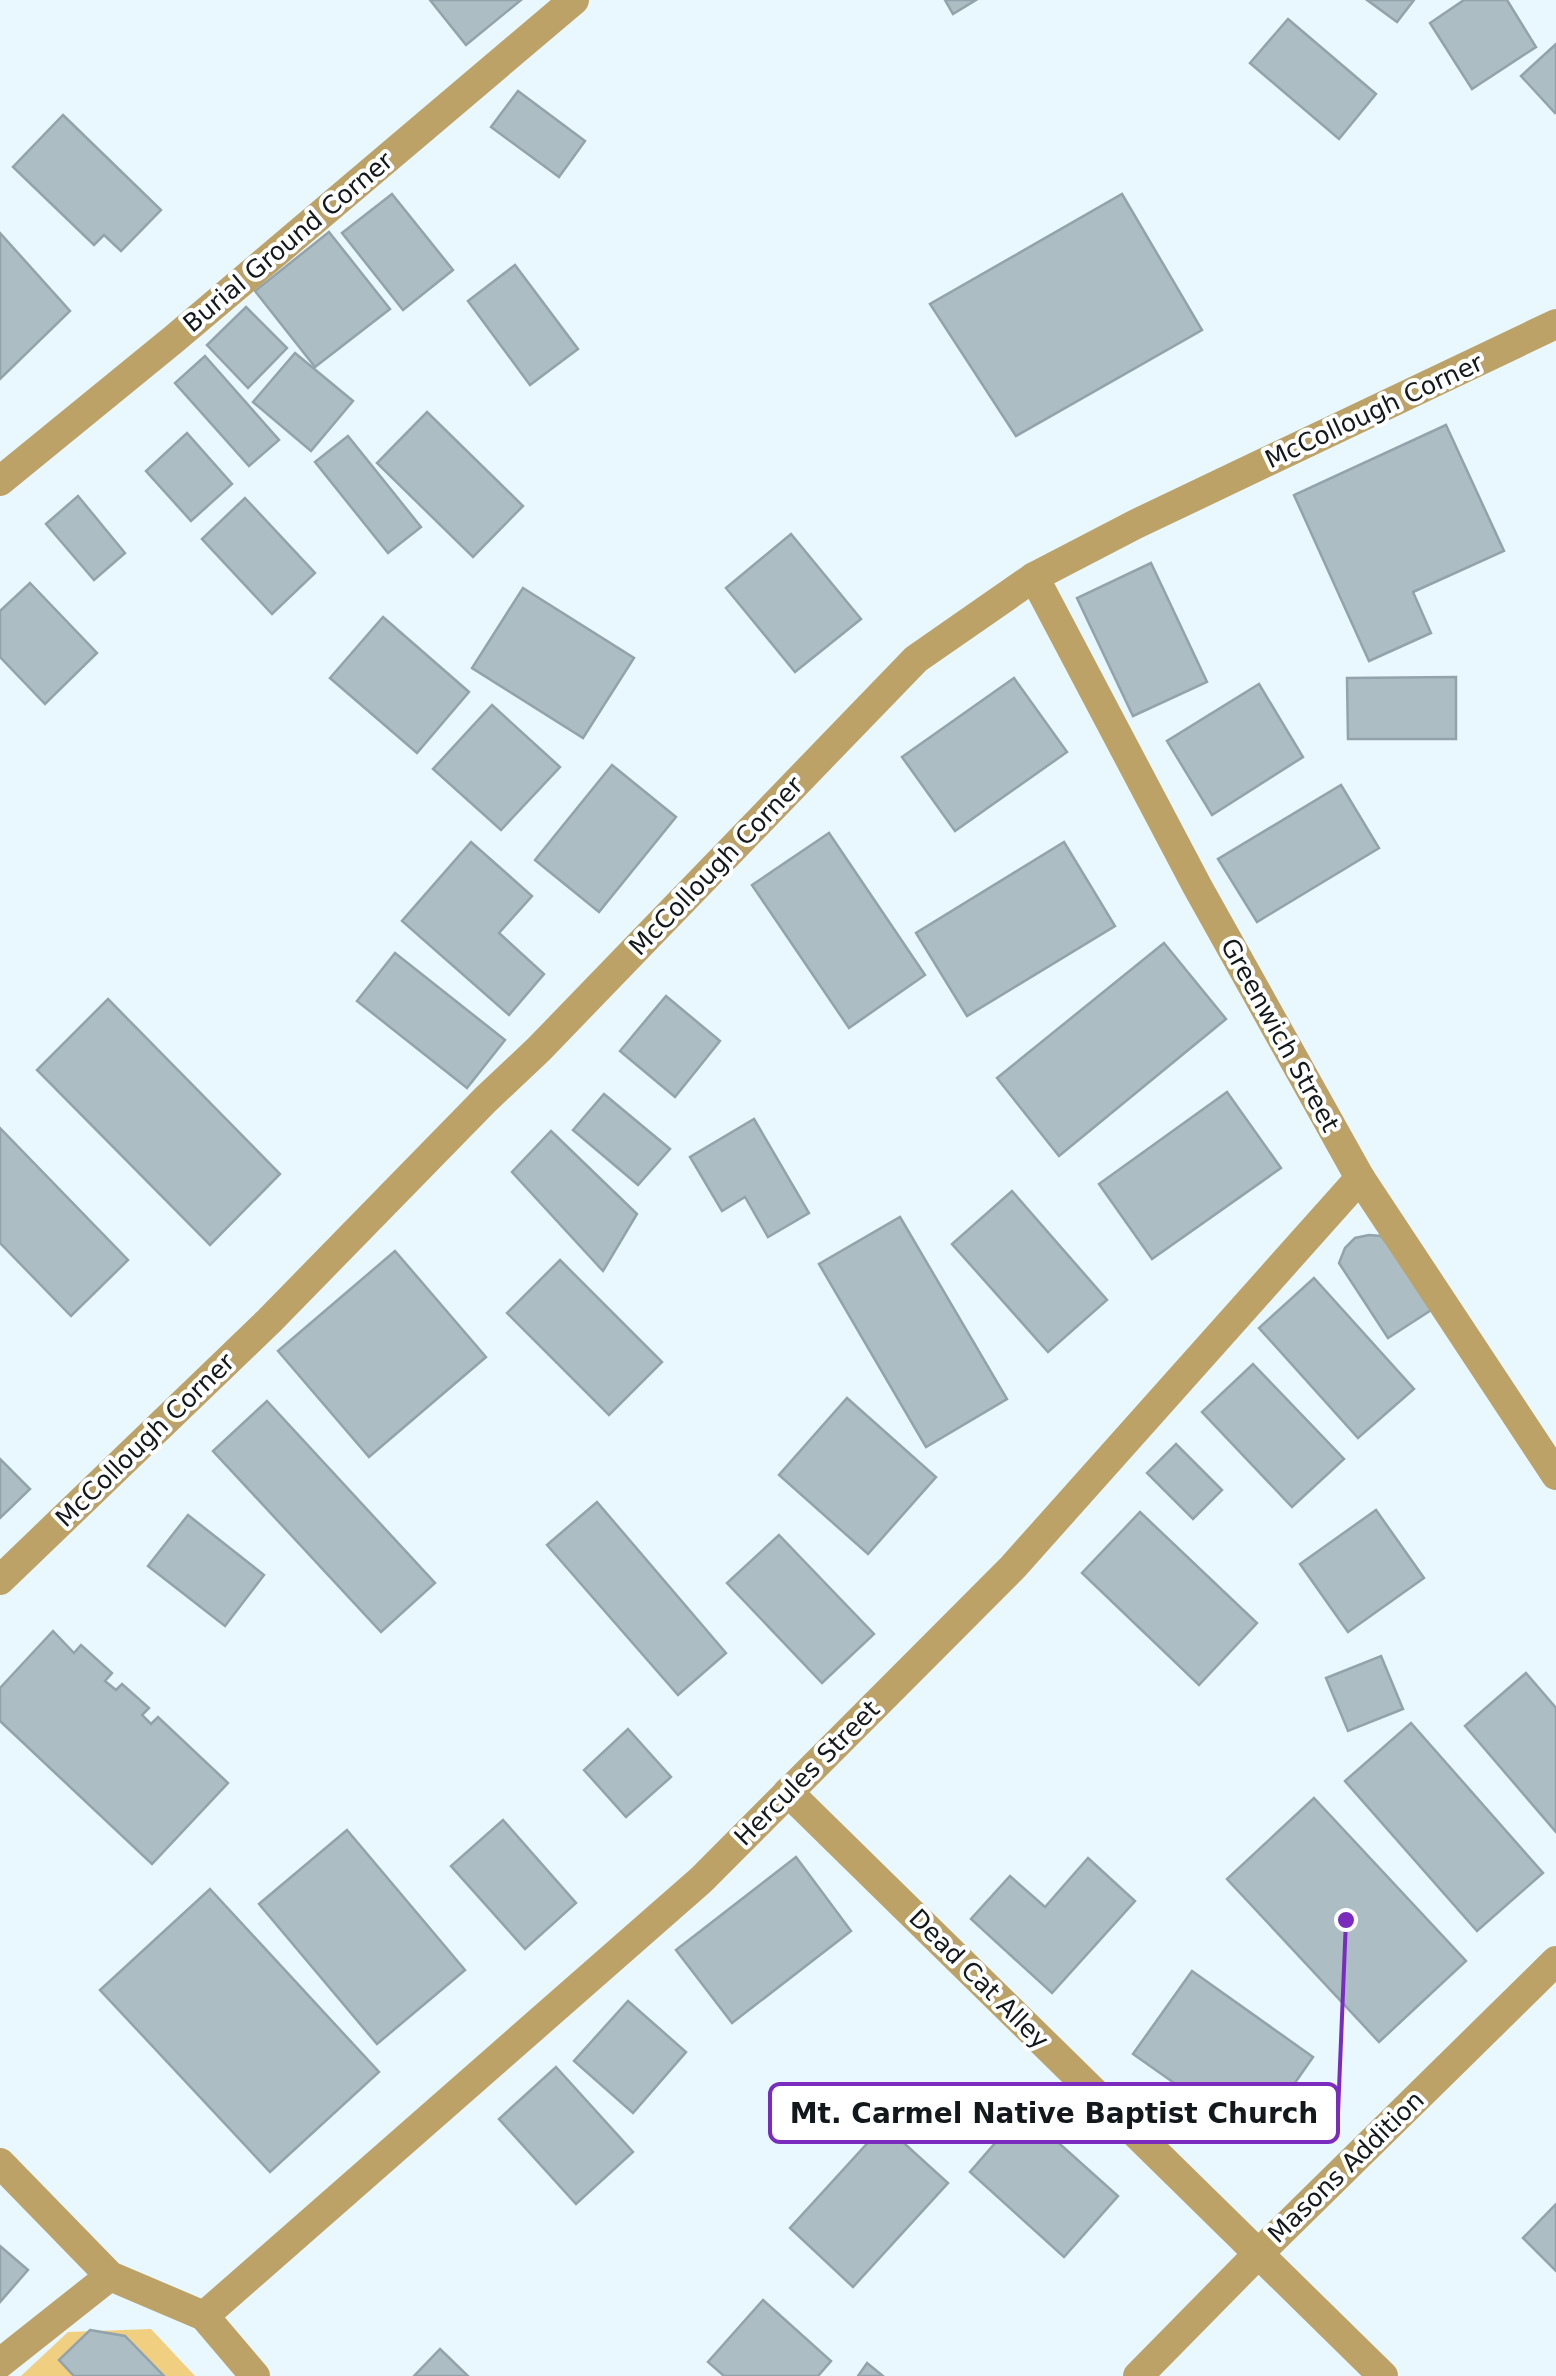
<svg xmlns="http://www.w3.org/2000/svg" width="1556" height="2376" font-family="'DejaVu Sans',sans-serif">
<rect width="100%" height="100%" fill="#e9f7fe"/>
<polygon fill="#f1cf81" points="151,2329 195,2376 21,2376 68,2332"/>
<g fill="#acbdc4" stroke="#93a3ab" stroke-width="2.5">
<polygon points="430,0 521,0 466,45"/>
<polygon points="945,0 976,0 953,14"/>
<polygon points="1367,0 1414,0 1397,22"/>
<polygon points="1464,0 1507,0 1536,47 1472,89 1430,23"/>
<polygon points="1288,19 1376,94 1339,139 1250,63"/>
<polygon points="1556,44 1556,112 1555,113 1521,76"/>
<polygon points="518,91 585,141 559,177 491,127"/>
<polygon points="63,115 161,210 121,251 104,235 94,245 13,167"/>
<polygon points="392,194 453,270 403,310 342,233"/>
<polygon points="1122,194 1202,330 1016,436 930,304"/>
<polygon points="329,232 390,309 315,367 255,291"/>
<polygon points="0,233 70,311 0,379"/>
<polygon points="515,265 578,349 530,385 468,301"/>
<polygon points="246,307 287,348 248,388 207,345"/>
<polygon points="295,353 353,401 311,451 253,402"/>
<polygon points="205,356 279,440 249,466 175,383"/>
<polygon points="427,412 523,506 473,557 377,463"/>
<polygon points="1446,425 1504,551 1413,592 1431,633 1369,661 1294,495"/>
<polygon points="187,433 232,484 191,521 146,471"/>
<polygon points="348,436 421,527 388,553 315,462"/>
<polygon points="78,496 125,553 94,580 46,524"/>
<polygon points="245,498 315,573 272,614 202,539"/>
<polygon points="791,534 861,619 795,672 726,588"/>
<polygon points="1151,563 1207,682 1133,716 1077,598"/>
<polygon points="30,583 97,653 45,704 0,657 0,611"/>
<polygon points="523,588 634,658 583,738 472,668"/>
<polygon points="383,617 469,692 417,753 330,678"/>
<polygon points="1456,677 1456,739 1348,739 1347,678"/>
<polygon points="1014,678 1067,752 955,831 902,757"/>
<polygon points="1259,684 1303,757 1212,815 1167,741"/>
<polygon points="492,705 560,767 501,830 433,769"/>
<polygon points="612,765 676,817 599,912 535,860"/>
<polygon points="1341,785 1379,848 1257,922 1218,859"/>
<polygon points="829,833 925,975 849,1028 752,885"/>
<polygon points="471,842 532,896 499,933 544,974 509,1015 402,921"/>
<polygon points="1064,842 1115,926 967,1016 916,933"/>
<polygon points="1164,943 1226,1019 1059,1156 997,1078"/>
<polygon points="395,953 505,1040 467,1088 357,1001"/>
<polygon points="666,996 720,1041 675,1097 620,1051"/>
<polygon points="108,999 280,1174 210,1245 37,1070"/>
<polygon points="1227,1092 1281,1168 1152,1259 1099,1184"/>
<polygon points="604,1094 670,1149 638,1185 573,1130"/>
<polygon points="754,1119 809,1213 768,1237 745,1197 722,1211 690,1157"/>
<polygon points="0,1128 128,1260 71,1316 0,1243"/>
<polygon points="551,1131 637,1214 603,1271 512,1172"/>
<polygon points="1012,1191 1107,1300 1048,1352 952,1244"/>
<polygon points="900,1217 1007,1399 926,1447 819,1264"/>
<polygon points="1369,1235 1381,1236 1436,1307 1388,1338 1339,1263 1345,1248 1355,1238"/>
<polygon points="395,1251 486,1357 369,1457 278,1351"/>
<polygon points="560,1260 662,1362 609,1415 507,1313"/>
<polygon points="1314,1278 1414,1389 1358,1438 1259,1328"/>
<polygon points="1253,1364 1344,1459 1292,1507 1202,1412"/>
<polygon points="847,1398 936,1477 868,1554 779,1475"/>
<polygon points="267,1401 435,1583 381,1632 213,1451"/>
<polygon points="1176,1444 1222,1490 1193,1519 1147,1473"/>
<polygon points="0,1459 30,1489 0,1518"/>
<polygon points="597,1502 726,1653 678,1695 547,1545"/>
<polygon points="1376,1510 1424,1578 1348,1632 1300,1564"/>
<polygon points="1140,1512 1257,1623 1199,1685 1082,1573"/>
<polygon points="188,1515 264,1575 225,1626 148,1566"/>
<polygon points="779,1535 874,1634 822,1683 727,1583"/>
<polygon points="53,1631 74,1653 81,1645 112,1673 105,1681 116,1690 122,1684 149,1708 142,1715 151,1724 158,1717 228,1783 152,1864 0,1721 0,1688"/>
<polygon points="1381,1656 1403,1709 1348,1731 1326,1678"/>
<polygon points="1526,1673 1556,1708 1556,1832 1465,1726"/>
<polygon points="1411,1723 1543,1873 1477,1931 1345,1781"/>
<polygon points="628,1729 671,1777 626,1817 584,1770"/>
<polygon points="1314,1798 1466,1961 1379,2042 1227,1879"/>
<polygon points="503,1820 576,1903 525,1949 451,1866"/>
<polygon points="347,1830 465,1970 377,2044 259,1904"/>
<polygon points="796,1857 851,1931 732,2023 676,1950"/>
<polygon points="1088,1858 1135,1901 1052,1993 971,1919 1010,1876 1045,1907"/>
<polygon points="210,1889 379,2072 270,2172 100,1990"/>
<polygon points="1192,1971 1313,2057 1255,2140 1133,2054"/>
<polygon points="628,2001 686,2052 633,2113 574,2061"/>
<polygon points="556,2067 633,2152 576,2204 499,2119"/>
<polygon points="1023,2111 1118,2196 1064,2257 970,2172"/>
<polygon points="884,2125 948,2183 853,2287 790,2228"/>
<polygon points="1556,2204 1556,2271 1523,2238"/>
<polygon points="0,2246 28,2270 0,2302"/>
<polygon points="763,2300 831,2361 818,2376 724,2376 708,2362"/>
<polygon points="90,2330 125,2336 164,2376 74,2376 59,2360"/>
<polygon points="440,2349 468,2376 414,2376"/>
<polygon points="867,2363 883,2376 858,2376"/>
</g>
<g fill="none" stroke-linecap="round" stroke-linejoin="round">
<g stroke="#bca266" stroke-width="30">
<polyline points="0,481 174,339 574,0"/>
<polyline points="1034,577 1197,886 1360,1178 1556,1475"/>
<polyline points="0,1580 269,1321 485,1100 539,1049 916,659 1034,577 1136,524 1556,324"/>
<polyline points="788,1792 1383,2376"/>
<polyline points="0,2163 110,2276 204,2316 255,2376"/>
<polyline points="204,2316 701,1880 1013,1567 1360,1178"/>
<polyline points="0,2363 110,2276"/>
<polyline points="1138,2376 1258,2254 1556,1961"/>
</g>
</g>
<g text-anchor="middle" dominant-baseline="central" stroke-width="8" stroke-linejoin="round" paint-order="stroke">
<g font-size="25" fill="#12181b" stroke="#fff">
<text transform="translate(288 242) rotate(-40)">Burial Ground Corner</text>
<text transform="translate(1374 411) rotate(-25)">McCollough Corner</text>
<text transform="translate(716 866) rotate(-46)">McCollough Corner</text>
<text transform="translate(1280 1035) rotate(61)">Greenwich Street</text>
<text transform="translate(145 1440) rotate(-44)">McCollough Corner</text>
<text transform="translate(807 1773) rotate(-45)">Hercules Street</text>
<text transform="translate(979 1979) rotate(45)">Dead Cat Alley</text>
<text transform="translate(1346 2167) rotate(-44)">Masons Addition</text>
</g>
</g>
<path fill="none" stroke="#7b2cbf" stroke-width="4" d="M1346 1920L1338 2113"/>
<circle fill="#7b2cbf" stroke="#fff" stroke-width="4" cx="1346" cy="1920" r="10"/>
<rect fill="#fff" stroke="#7b2cbf" stroke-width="4" x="770" y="2084" width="568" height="58" rx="10"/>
<g font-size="28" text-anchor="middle" font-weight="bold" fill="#12181b">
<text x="1054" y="2123">Mt. Carmel Native Baptist Church</text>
</g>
</svg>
